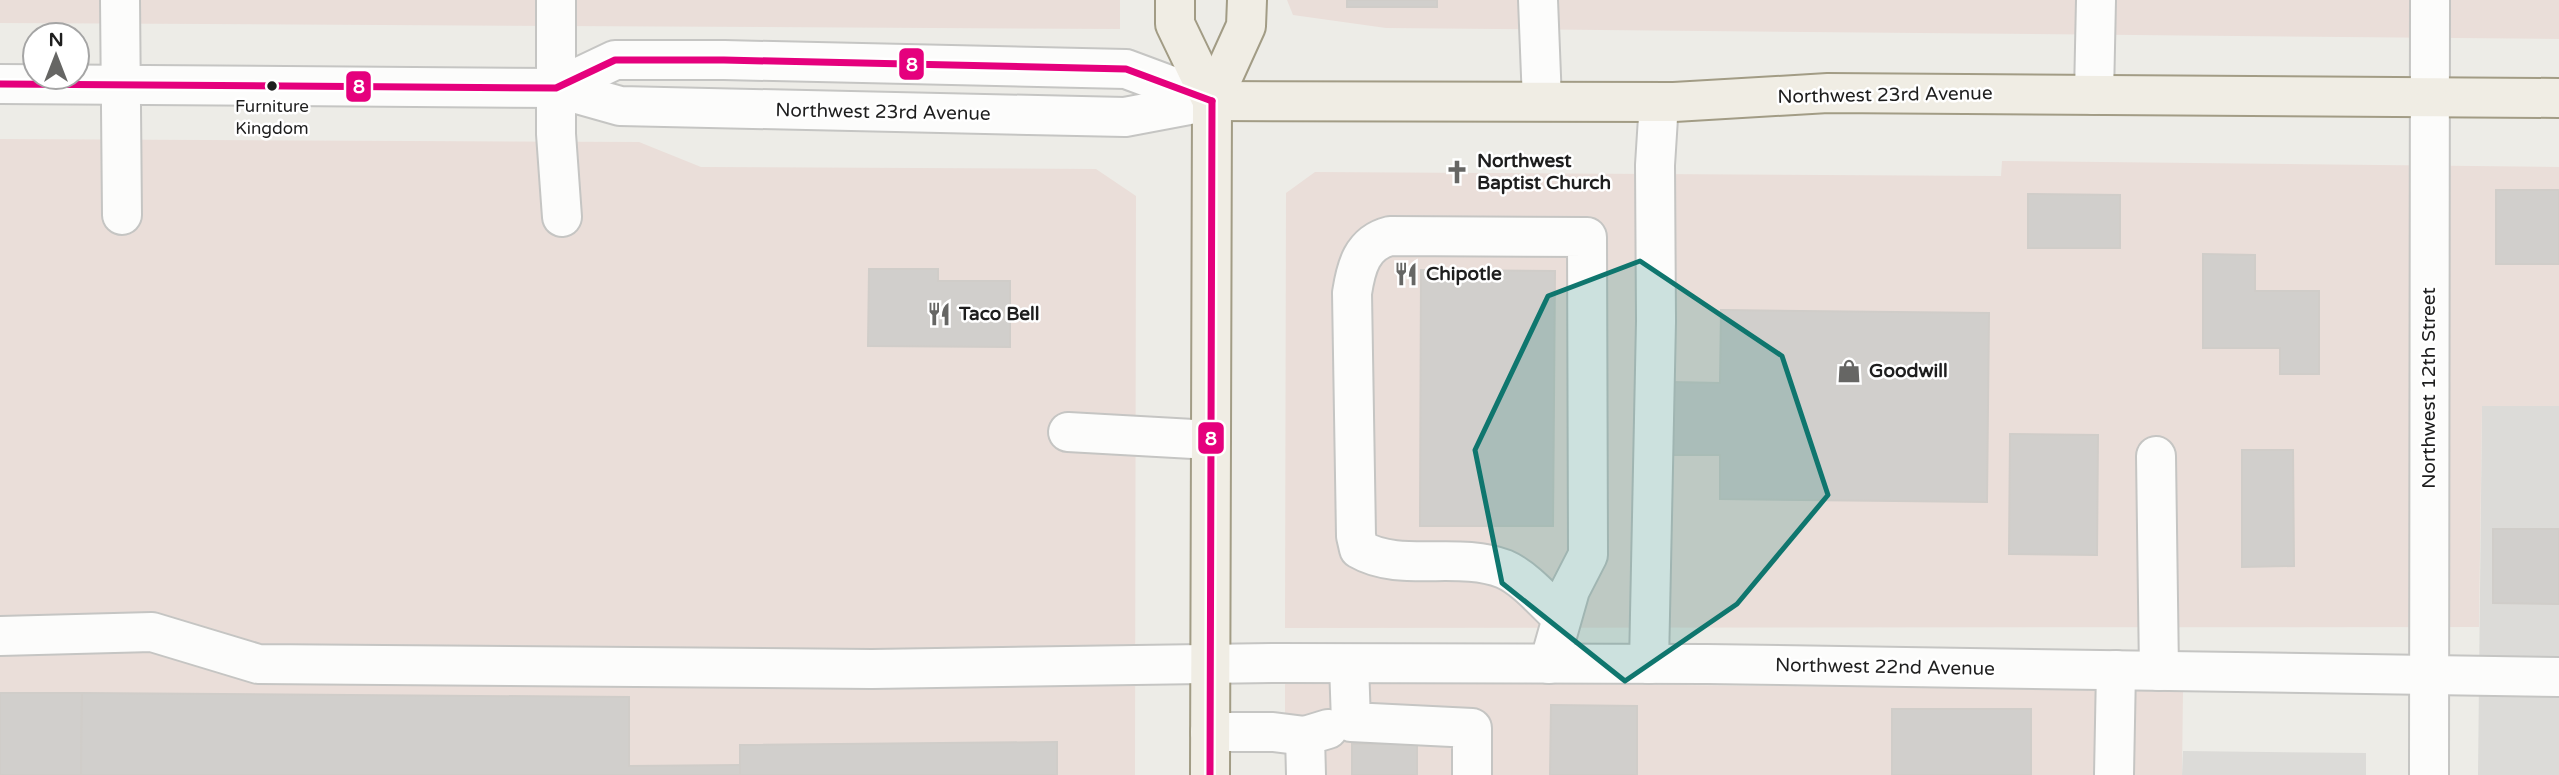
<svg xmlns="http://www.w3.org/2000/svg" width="2559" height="775" font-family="'Varela Round',sans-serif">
<rect width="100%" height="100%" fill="#edece7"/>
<g fill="#dcdbd8">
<polygon points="2482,405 2559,406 2559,775 2478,775"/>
<polygon points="2183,751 2366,753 2366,775 2182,775"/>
</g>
<g fill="#eaded9">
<polygon points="0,0 1120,0 1120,29 0,23"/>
<polygon points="1287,0 2559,0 2559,39 1386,28 1293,15"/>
<polygon points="0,139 639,142 701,167 1096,169 1136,196 1135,775 0,775"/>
<polygon points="2002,161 2559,167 2559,406 2482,406 2479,627 1285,628 1286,193 1315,172 2001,176"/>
<polygon points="1285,681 2183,690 2182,775 1285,775"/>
</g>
<g fill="#d1cfcc" stroke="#d0cdc9" stroke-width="2">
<rect x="1347" y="0" width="90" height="7"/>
<rect x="2496" y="190" width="63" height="74"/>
<polygon points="2028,194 2120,195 2120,248 2028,248"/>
<polygon points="2203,254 2255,255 2255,291 2319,291 2319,374 2280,374 2280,348 2203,348"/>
<polygon points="869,269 938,269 938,281 1010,281 1010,347 868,346"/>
<polygon points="1421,270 1555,271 1553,526 1420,526"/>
<polygon points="1721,310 1989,313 1987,502 1720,499 1720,455 1672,455 1672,382 1720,383"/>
<polygon points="2010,434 2098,435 2097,555 2009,554"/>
<polygon points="2242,450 2293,450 2294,566 2242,567"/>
<polygon points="2493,529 2559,529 2559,604 2493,603"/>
<polygon points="0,693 82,693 81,775 0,775"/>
<polygon points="82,693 629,697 629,766 740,765 740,775 81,775"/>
<polygon points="1551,705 1637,706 1637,775 1550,775"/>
<rect x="1892" y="709" width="139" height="66"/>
<polygon points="1057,742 1057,775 740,775 740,745"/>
<rect x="1352" y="744" width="65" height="31"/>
</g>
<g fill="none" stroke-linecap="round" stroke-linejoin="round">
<g stroke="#c5c5c3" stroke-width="42">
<g id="minor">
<polyline points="120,0 122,215"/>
<polyline points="556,0 556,134 562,217"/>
<polyline points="1538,0 1542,101"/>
<polyline points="0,84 556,88 615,60 724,60 1126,69 1212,101"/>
<polyline points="556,88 620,106 1125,117 1210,101"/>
<polyline points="2094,95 2096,0"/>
<polyline points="1068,432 1211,440"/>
<polyline points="2156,456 2159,671"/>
<polyline points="0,636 152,632 258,664 872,669 1272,663 1707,664 2559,677"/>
<polyline points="1349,664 1351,722 1472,728 1472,775"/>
<path d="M1549 664 1570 590 1588 555 1587 237 1390 236C1362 243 1356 267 1352 293L1356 536 1359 549C1400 573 1458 551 1504 569 1525 578 1545 602 1562 618"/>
<polyline points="1649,664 1656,321 1655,165 1659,102"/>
<polyline points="1210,732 1273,732 1305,736"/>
<polyline points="1306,775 1305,736 1328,729"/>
<polyline points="2114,775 2116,670"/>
<polyline points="2429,775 2430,0"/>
</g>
</g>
<g stroke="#a29c85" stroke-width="42">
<g id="major">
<polyline points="1175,0 1175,24 1212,101"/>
<polyline points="1212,101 1674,102 1828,93 2559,98"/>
<polyline points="1210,775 1212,101 1246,26 1247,0"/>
</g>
</g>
<use href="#minor" stroke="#fcfcfb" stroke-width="38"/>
<use href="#major" stroke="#f0ede4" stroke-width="38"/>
<g stroke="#fff" stroke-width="12">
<g id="bus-1">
<polyline points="0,84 556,88 615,60 724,60 1126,69 1212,101"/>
<polyline points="1210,775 1212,101"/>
</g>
</g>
<use href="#bus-1" stroke="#e5007d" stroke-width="7"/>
</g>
<path fill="#0f766e" fill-opacity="0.2" stroke="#0f766e" stroke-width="5" stroke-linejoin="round" d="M1640 261 1782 356 1828 495 1737 604 1625 681 1502 583 1475 450 1548 296Z"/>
<defs>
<g id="church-bare" transform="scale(1.89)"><path d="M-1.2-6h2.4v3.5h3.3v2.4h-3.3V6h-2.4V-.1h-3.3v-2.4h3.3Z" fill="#666664" stroke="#fff" stroke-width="2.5" paint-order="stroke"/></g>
<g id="restaurant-bare" transform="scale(1.89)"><path d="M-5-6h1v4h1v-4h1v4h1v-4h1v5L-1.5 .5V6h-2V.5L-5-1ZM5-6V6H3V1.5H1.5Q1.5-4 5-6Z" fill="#666664" stroke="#fff" stroke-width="2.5" paint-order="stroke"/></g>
<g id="shop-bare" transform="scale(1.89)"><path d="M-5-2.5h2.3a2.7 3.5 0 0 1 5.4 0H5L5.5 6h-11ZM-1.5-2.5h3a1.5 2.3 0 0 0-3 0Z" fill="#666664" stroke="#fff" stroke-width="2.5" paint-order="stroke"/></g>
</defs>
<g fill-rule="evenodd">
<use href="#church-bare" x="1457" y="172"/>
<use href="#restaurant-bare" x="1406" y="274"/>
<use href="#restaurant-bare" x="939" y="314"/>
<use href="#shop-bare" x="1849" y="371"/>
</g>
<circle fill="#1e1e1e" stroke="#fff" stroke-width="2.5" cx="272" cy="86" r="6"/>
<g text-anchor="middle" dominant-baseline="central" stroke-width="5" stroke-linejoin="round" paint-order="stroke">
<g font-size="17" fill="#1e1e1e" stroke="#fff">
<text x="272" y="106">Furniture<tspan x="272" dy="22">Kingdom</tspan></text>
</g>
<g font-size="19" fill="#1e1e1e" stroke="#fff">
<text transform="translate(1885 95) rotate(-1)">Northwest 23rd Avenue</text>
<text transform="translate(883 112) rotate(1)">Northwest 23rd Avenue</text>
<text transform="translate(2429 388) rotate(-90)">Northwest 12th Street</text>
<text transform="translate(1885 667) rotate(1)">Northwest 22nd Avenue</text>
</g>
<g font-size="19" font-weight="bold" fill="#1e1e1e" stroke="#fff" text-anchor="start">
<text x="1477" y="161">Northwest<tspan x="1477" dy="22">Baptist Church</tspan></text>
<text x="1426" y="274">Chipotle</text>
<text x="959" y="314">Taco Bell</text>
<text x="1869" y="371">Goodwill</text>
</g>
</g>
<g stroke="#fff" stroke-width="2.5">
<rect x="898" y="47" width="27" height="34" rx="7" fill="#e5007d"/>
<rect x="345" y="70" width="27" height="33" rx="7" fill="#e5007d"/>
<rect x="1197" y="421" width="28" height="34" rx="7" fill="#e5007d"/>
</g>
<g font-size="19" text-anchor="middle" font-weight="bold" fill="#fff">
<text x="912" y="71">8</text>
<text x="359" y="93">8</text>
<text x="1211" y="445">8</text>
</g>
<g transform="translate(56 56)"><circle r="33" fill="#ffffff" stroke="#a5a5a5" stroke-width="2"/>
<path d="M0-5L12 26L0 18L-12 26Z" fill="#666664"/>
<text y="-10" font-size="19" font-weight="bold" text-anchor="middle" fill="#1e1e1e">N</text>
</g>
</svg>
